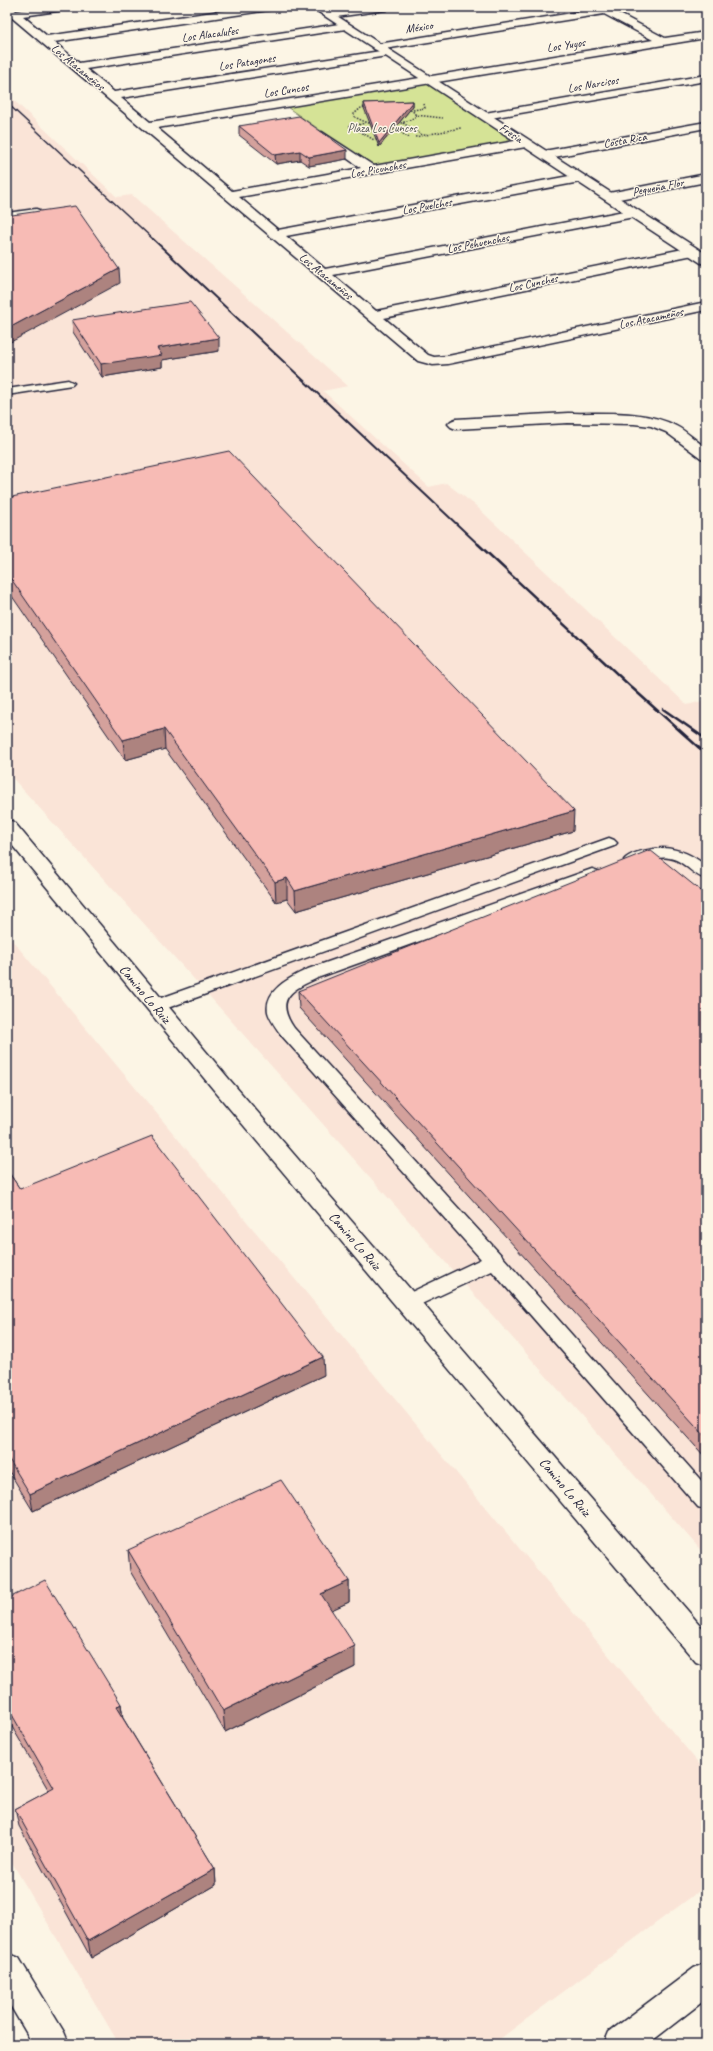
<svg xmlns="http://www.w3.org/2000/svg" width="713" height="2051" font-family="Caveat,sans-serif">
<rect width="100%" height="100%" fill="#fcf5e5"/>
<filter id="ink" filterUnits="userSpaceOnUse"><feTurbulence type="fractalNoise" baseFrequency=".025" numOctaves="2"/><feDisplacementMap in="SourceGraphic" scale="8" xChannelSelector="R" yChannelSelector="G"/><feConvolveMatrix kernelMatrix="1 2 1 2 8 2 1 2 1" color-interpolation-filters="sRGB"/></filter>
<g filter="url(#ink)">
<g fill="#fae4d7">
<polygon points="7,94 117,197 132,195 348,386 323,391 429,487 446,483 475,505 687,705 706,700 706,1556 203,989 7,772"/>
<polygon points="7,934 706,1772 706,1886 493,2044 119,2044 7,1854"/>
</g>
<polygon fill="#d5e396" stroke="#7c8268" points="427,83 518,143 373,167 284,105"/>
<g fill="none" stroke-linecap="round" stroke-linejoin="round">
<g stroke="#22223b" stroke-width="3">
<g id="lane">
<polygon points="36,209 39,210 39,214 7,219 7,213"/>
<polygon points="68,380 74,383 72,385 7,395 7,389"/>
<polygon points="609,838 614,840 617,843 614,846 162,1010 156,1011 150,1010 148,1006 150,1002"/>
<path d="M663 848C680 849 693 855 706 866V879C692 875 684 860 669 858 654 855 640 867 627 863L624 860C631 851 652 849 663 848Z"/>
<path d="M592 869 598 871 600 874 598 877 320 977C293 989 273 998 294 1028L502 1256 706 1486V1510L698 1507 492 1271 415 1307 408 1309 401 1307 398 1302 401 1297 481 1259 282 1036C277 1029 270 1020 268 1012 264 989 292 977 308 969Z"/>
</g>
</g>
<g stroke="#22223b" stroke-width="3">
<g id="street">
<polygon points="7,7 12,7 16,11 42,7 69,7 64,10 23,16 47,36 248,7 274,7 269,10 54,42 79,63 346,23 351,26 346,29 86,69 114,92 387,50 392,53 387,56 121,98 150,122 653,40 604,14 378,50 374,49 373,47 378,44 610,7 634,7 633,9 616,12 665,38 706,32 706,38 157,128 232,191 361,168 318,138 316,136 322,132 374,166 526,139 532,143 526,147 239,197 278,230 580,174 586,178 580,182 286,236 325,269 634,209 640,213 634,217 333,275 376,311 693,247 700,251 693,255 384,318 428,355 434,357 448,356 706,302 706,310 448,364 433,365 418,361 10,16 7,13"/>
<polygon points="364,7 391,7 386,10 329,18 324,15 329,12"/>
<polygon points="706,75 706,81 485,119 479,116 485,113"/>
<polygon points="706,122 706,128 544,159 538,155 544,151"/>
<polygon points="706,174 706,182 609,201 603,197 609,193"/>
<path d="M568 413C603 414 644 409 676 426 686 431 696 441 706 448V460L701 458 666 432 651 426 634 424 568 423 456 429 451 427 448 424 451 421 456 419Z"/>
<polygon points="7,820 14,822 229,1079 706,1632 706,1666 696,1662 213,1089 7,839"/>
</g>
</g>
<g stroke="#22223b" stroke-width="3">
<g id="secondary">
<polygon points="311,7 323,7 706,254 706,264 701,263"/>
<polygon points="7,1953 19,1958 64,2032 69,2044 33,2044 7,2000"/>
<polygon points="706,1963 706,1999 648,2044 604,2044 609,2032 694,1968"/>
</g>
</g>
<g stroke="#22223b" stroke-width="1.5" stroke-dasharray="1.5 1.5" stroke-linecap="butt">
<path d="M375 104C389 104 403 104 415 113V117C396 128 374 128 355 117L354 114 361 108Z"/>
<polyline points="413,110 425,108 424,104"/>
<polyline points="415,115 443,118"/>
<polyline points="403,123 422,135"/>
<polyline points="349,126 352,126 374,140"/>
<polyline points="353,126 365,123"/>
<polyline points="393,127 409,138"/>
<polyline points="415,137 461,128"/>
</g>
<use href="#lane" fill="#fcf5e5" fill-rule="evenodd"/>
<use href="#street" fill="#fcf5e5" fill-rule="evenodd"/>
<use href="#secondary" fill="#fcf5e5" fill-rule="evenodd"/>
<polyline stroke="#22223b" stroke-width="1.5" points="7,103 154,240"/>
<polyline stroke="#22223b" stroke-width="2" points="153,239 479,545"/>
<g stroke="#22223b" stroke-width="2.5">
<polyline points="478,544 630,686 706,754"/>
<polyline points="663,709 706,739"/>
</g>
</g>
<g fill="#d4a19c" stroke="#22223b">
<polygon points="413,101 413,106 379,147 364,108 364,103"/>
<polygon points="239,126 347,159 309,166 300,160 276,164 239,135"/>
<polygon points="72,320 219,351 162,360 162,367 102,377 73,332"/>
<polygon points="7,498 573,831 296,911 287,899 276,902 165,749 125,760 7,589"/>
<polygon points="706,895 706,1458 299,1008 298,991"/>
<polygon points="7,1170 20,1189 324,1375 33,1511 7,1468"/>
<polygon points="128,1550 349,1581 349,1602 331,1610 355,1667 225,1732 130,1571"/>
<polygon points="7,1599 121,1704 123,1718 215,1869 216,1885 91,1958 19,1826 15,1809 49,1791 7,1718"/>
</g>
<g fill="#ad837f" stroke="#22223b">
<polygon points="413,101 413,106 379,147 379,143"/>
<polygon points="347,150 347,159 309,166 309,157"/>
<polygon points="300,151 300,160 276,164 275,155"/>
<polygon points="119,269 120,283 7,344 7,329"/>
<polygon points="219,338 219,351 162,360 162,367 102,377 101,364 157,348"/>
<polygon points="164,729 165,749 125,760 123,740"/>
<polygon points="574,811 573,831 296,911 295,891"/>
<polygon points="287,878 287,899 276,902 275,882"/>
<polygon points="323,1357 324,1375 33,1511 30,1494"/>
<polygon points="349,1581 349,1602 321,1615 321,1594"/>
<polygon points="355,1646 355,1667 225,1732 223,1711"/>
<polygon points="121,1704 123,1721 116,1707"/>
<polygon points="215,1869 216,1885 91,1958 88,1941"/>
</g>
<g fill="#f7bbb5" stroke="#22223b">
<polygon points="413,101 379,143 364,103"/>
<polygon points="299,116 347,150 309,157 300,151 275,155 239,126"/>
<polygon points="75,206 119,269 7,329 7,209 12,215"/>
<polygon points="190,302 219,338 157,348 162,355 101,364 72,320"/>
<polygon points="229,451 574,811 295,891 287,878 275,882 164,729 123,740 7,573 7,498"/>
<polygon points="650,850 706,895 706,1437 298,991"/>
<polygon points="152,1136 323,1357 30,1494 7,1456 7,1170 20,1189"/>
<polygon points="281,1480 349,1581 321,1594 355,1646 223,1711 128,1550"/>
<polygon points="45,1580 121,1704 116,1707 215,1869 88,1941 15,1809 54,1788 7,1706 7,1599"/>
</g>
</g>
<g text-anchor="middle" dominant-baseline="central" stroke-width="3" stroke-linejoin="round" paint-order="stroke">
<g font-size="12" fill="#22223b" stroke="#fcf5e5">
<text transform="translate(419 27) rotate(-9)">México</text>
<text transform="translate(210 34) rotate(-8)">Los Alacalufes</text>
<text transform="translate(566 45) rotate(-9)">Los Yuyos</text>
<text transform="translate(247 62) rotate(-9)">Los Patagones</text>
<text transform="translate(78 67) rotate(40)">Los Atacameños</text>
<text transform="translate(593 84) rotate(-10)">Los Narcisos</text>
<text transform="translate(286 90) rotate(-9)">Los Cuncos</text>
<text transform="translate(511 133) rotate(33)">Fresia</text>
<text transform="translate(625 140) rotate(-10)">Costa Rica</text>
<text transform="translate(378 169) rotate(-10)">Los Picunches</text>
<text transform="translate(658 187) rotate(-11)">Pequeña Flor</text>
<text transform="translate(427 206) rotate(-10)">Los Puelches</text>
<text transform="translate(478 243) rotate(-11)">Los Pehuenches</text>
<text transform="translate(326 276) rotate(40)">Los Atacameños</text>
<text transform="translate(533 283) rotate(-12)">Los Cunches</text>
<text transform="translate(651 318) rotate(-12)">Los Atacameños</text>
</g>
<g font-size="12" fill="#4f5252" stroke="#fcf5e5">
<text x="382" y="128">Plaza Los Cuncos</text>
</g>
<g font-size="14" fill="#22223b" stroke="#fcf5e5">
<text transform="translate(145 994) rotate(50)">Camino Lo Ruiz</text>
<text transform="translate(355 1241) rotate(49)">Camino Lo Ruiz</text>
<text transform="translate(565 1487) rotate(50)">Camino Lo Ruiz</text>
</g>
</g>
<rect width="713" height="2051" fill="none" stroke="#fcf5e5" stroke-width="24"/>
<rect x="12" y="12" width="689" height="2027" fill="none" stroke="#22223b" stroke-width="1.5" filter="url(#ink)"/>
</svg>
